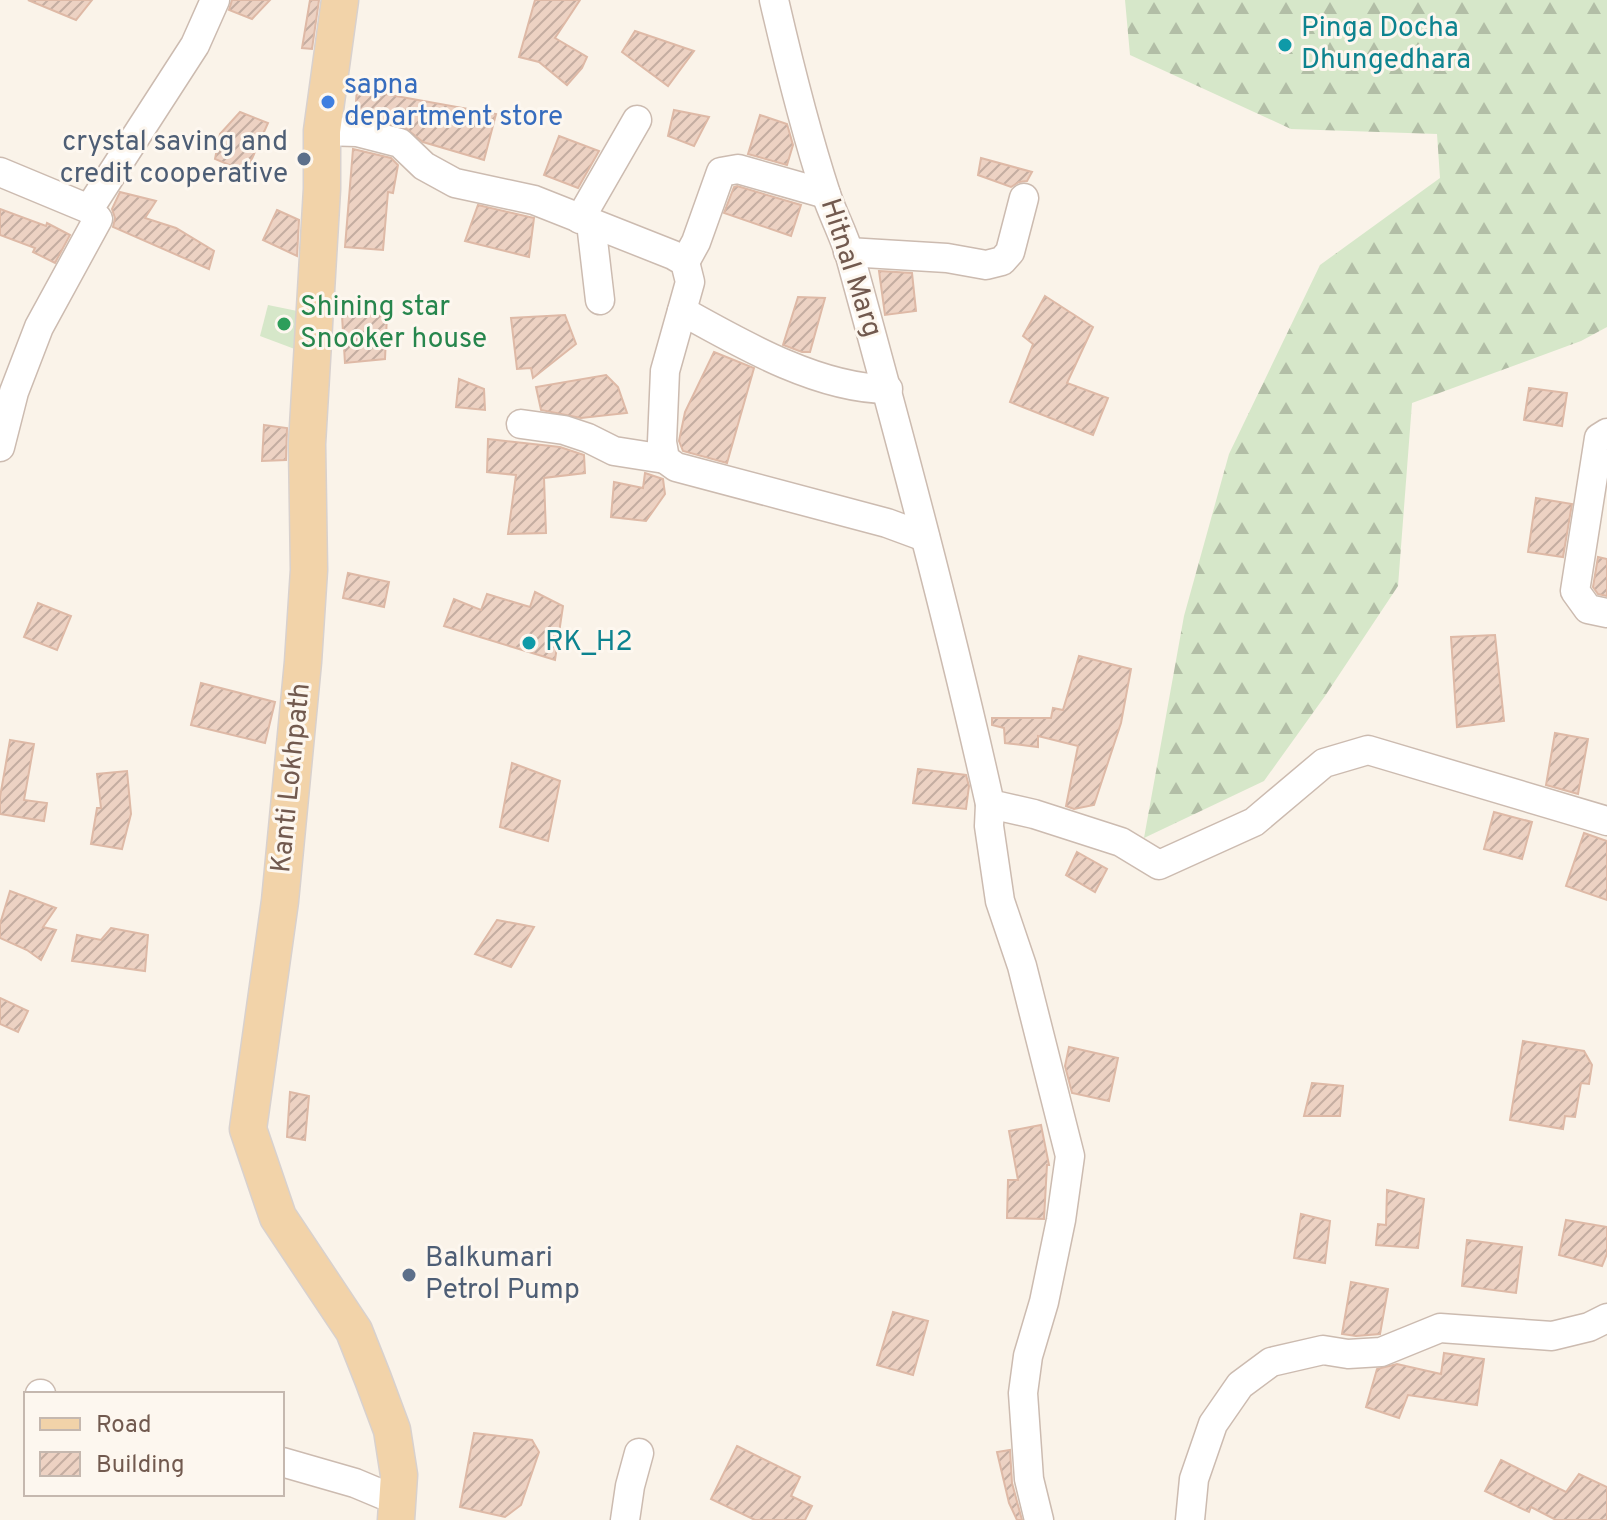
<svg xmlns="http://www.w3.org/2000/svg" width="1607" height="1520" font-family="Overpass,sans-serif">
<defs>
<pattern id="forest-firs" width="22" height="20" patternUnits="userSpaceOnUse" patternTransform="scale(2)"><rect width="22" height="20" fill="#d6e7c9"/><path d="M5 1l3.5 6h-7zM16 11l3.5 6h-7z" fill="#b2bea6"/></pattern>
<pattern id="building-hatch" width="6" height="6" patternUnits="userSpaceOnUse" patternTransform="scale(2)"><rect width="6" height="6" fill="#edd2c3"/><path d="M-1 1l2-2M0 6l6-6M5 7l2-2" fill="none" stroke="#c4ada1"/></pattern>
</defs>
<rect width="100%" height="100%" fill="#faf3e9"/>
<polygon fill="url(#forest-firs)" points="1125,0 1607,0 1607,327 1581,341 1412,403 1398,586 1325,696 1264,781 1144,838 1184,616 1229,454 1320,265 1440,178 1437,134 1291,129 1130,55"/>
<polygon fill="#d6e7c9" points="268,305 307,313 300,351 260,336"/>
<g fill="url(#building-hatch)" stroke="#deb9a6" stroke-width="2">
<polygon points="28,0 92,0 76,20"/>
<polygon points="232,0 270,0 252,19 229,10"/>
<polygon points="310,0 319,0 312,49 302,48"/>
<polygon points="535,0 580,0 555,38 587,57 582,68 567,85 539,62 519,57"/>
<polygon points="635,31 694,51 668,86 622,52"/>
<polygon points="357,89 496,114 484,160 423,142 404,127 355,115"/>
<polygon points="674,110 709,117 694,146 668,136"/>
<polygon points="240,112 268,123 246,172 215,159 220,134"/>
<polygon points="760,115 787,124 793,145 787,165 748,154"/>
<polygon points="559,136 599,151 578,188 544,175"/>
<polygon points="353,149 391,158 398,165 393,193 388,192 383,250 345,247"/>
<polygon points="981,158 1032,172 1027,181 1019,182 1011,187 978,175"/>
<polygon points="737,186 801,205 791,236 724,213 734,187"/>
<polygon points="120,192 156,201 145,218 176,228 214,251 209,269 113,227 115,218 112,209"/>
<polygon points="478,205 534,218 529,257 465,241"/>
<polygon points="0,209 46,226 47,223 70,235 55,263 33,252 35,248 0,235"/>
<polygon points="277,210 299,220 297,256 263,240"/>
<polygon points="879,271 912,273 916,311 885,315"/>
<polygon points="1045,296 1093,327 1067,383 1108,398 1093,435 1010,402 1033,344 1023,336"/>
<polygon points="798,297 825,298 810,352 802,352 783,345"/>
<polygon points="387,315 385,359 345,363 342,316"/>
<polygon points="565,315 576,344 533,378 531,368 517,369 511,318"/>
<polygon points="714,352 754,368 727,463 683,451 679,441 685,412"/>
<polygon points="606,375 618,387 627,413 581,418 541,410 536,387"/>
<polygon points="459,379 484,389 485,410 456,407"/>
<polygon points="1529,388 1567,393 1562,426 1524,420"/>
<polygon points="264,425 287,428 286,460 262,461"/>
<polygon points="488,439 560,447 584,455 585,473 544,478 546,533 508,534 516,475 487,472"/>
<polygon points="645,473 663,479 665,494 646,521 611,517 614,482 643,488"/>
<polygon points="1536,498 1572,504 1563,557 1528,552"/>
<polygon points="1598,557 1607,559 1607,596 1598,594 1593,587"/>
<polygon points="348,573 389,582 384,607 343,598"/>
<polygon points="535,592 563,606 555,660 444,626 454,599 481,610 487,594 530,607"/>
<polygon points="38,603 71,616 57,650 24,637"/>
<polygon points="1495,635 1504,721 1457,727 1451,637"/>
<polygon points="1079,656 1131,669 1121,723 1094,805 1074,809 1066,806 1078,746 1038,736 1038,747 1005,743 1004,728 992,725 992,718 1051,718 1053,708 1063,710"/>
<polygon points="201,683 275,702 265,743 191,725"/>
<polygon points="1555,733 1588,739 1578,794 1546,785"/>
<polygon points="10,740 34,744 24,800 47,803 44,821 0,814 0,797"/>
<polygon points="512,763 560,781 548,841 500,827"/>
<polygon points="918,769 966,775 969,786 966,809 913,803"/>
<polygon points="127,771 131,814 122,849 91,844 97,808 101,808 97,774"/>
<polygon points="1494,812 1532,822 1522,859 1484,849"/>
<polygon points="1584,833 1607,841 1607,900 1566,886"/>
<polygon points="1077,852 1107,869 1095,892 1066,875"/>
<polygon points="10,891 56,908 43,927 56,930 41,960 27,950 0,938 0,924"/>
<polygon points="497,920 534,927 511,967 475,954"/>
<polygon points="111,928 148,935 145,971 72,961 77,935 101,940"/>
<polygon points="0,998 28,1011 18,1032 0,1024"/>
<polygon points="1523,1041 1584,1051 1592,1065 1589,1084 1581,1083 1575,1117 1565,1116 1563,1129 1510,1120"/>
<polygon points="1069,1047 1118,1058 1109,1101 1072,1093 1065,1066"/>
<polygon points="1312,1083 1343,1086 1340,1116 1304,1116"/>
<polygon points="290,1092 309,1096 305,1140 287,1137"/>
<polygon points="1041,1125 1049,1165 1047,1165 1044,1219 1007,1218 1008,1180 1018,1180 1009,1131"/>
<polygon points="1387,1190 1424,1199 1418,1248 1376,1245 1378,1224 1386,1225"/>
<polygon points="1301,1214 1330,1221 1325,1263 1294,1258"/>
<polygon points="1566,1220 1607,1227 1607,1254 1602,1266 1559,1255"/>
<polygon points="1467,1240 1522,1247 1516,1293 1462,1286"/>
<polygon points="1351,1282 1388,1289 1380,1334 1356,1336 1342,1334"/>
<polygon points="893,1312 928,1321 913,1375 877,1365"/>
<polygon points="1444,1353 1484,1359 1477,1405 1408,1395 1399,1418 1366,1407 1377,1369 1397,1364 1441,1374"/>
<polygon points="474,1433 532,1440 539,1452 521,1505 505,1517 460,1507"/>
<polygon points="737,1446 800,1477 791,1496 812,1506 805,1520 755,1520 711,1499"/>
<polygon points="1010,1450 1012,1483 1022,1520 1017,1520 1009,1503 997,1452"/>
<polygon points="1501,1460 1566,1492 1579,1474 1607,1487 1607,1520 1556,1520 1531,1507 1529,1512 1485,1491"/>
</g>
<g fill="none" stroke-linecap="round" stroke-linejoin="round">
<g stroke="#ccbbb0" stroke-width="31">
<g id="minor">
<path d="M774 0C789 65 805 130 826 194 833 215 844 235 850 256 900 438 949 620 990 804L1034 814 1121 842 1159 865 1254 822 1324 763 1368 750 1607 821"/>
<polyline points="322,131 357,132 400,143 424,166 455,183 534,200 673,255 685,262 690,282 665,371 662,442 665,459 676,467 887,523 925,537"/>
<polyline points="0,172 89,209"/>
<polyline points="580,219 637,120"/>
<polyline points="591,223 600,300"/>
<polyline points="848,252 947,258 986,265 1002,261 1010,252 1024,198"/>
<polyline points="685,262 696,242 721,172 738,169 826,194"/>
<path d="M682 311C741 344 819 389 888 389"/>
<polyline points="521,424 564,430 588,438 614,451 665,459"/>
<polyline points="1607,433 1599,438 1575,591 1588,609 1607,613"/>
<polyline points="0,447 14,392 39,327 98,219 89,209 195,45 215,0"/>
<polyline points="990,804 989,826 1000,901 1022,966 1070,1156 1061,1220 1044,1302 1028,1356 1023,1393 1029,1479 1039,1520"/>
<polyline points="40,1394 41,1394"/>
<polyline points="282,1462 355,1483 398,1501"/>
<polyline points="625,1520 630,1486 639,1453"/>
<polyline points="1190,1520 1194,1479 1213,1424 1240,1385 1271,1362 1323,1350 1348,1354 1381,1352 1440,1328 1552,1336 1589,1327 1607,1318"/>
</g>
</g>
<g stroke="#d8d1ce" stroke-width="39">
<polyline id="major" points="340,0 322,131 322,189 307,444 309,570 303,662 280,901 248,1129 278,1217 354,1331 373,1379 392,1430 399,1475 396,1520"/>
</g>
<use href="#minor" stroke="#fff" stroke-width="28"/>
<use href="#major" stroke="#f2d3a9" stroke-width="36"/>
</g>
<g fill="#0f9aa8" stroke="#fdf7ef" stroke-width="3">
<circle cx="1285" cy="45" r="8"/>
<circle cx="529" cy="643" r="8"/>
</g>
<circle fill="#3f7fe0" stroke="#fdf7ef" stroke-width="3" cx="328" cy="102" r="8"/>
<g fill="#5c6f8a" stroke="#fdf7ef" stroke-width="3">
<circle cx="304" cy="159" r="8"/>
<circle cx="409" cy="1275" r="8"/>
</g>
<circle fill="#2e9e5b" stroke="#fdf7ef" stroke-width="3" cx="284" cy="324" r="8"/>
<g text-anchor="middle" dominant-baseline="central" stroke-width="6" stroke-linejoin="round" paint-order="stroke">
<g font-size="28" fill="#0d838f" stroke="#fdf7ef" text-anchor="start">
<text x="1301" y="29">Pinga Docha<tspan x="1301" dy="32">Dhungedhara</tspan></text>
<text x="545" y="643">RK_H2</text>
</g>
<g font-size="28" fill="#366cbe" stroke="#fdf7ef" text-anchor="start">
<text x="344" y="86">sapna<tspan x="344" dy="32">department store</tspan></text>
</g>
<g font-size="28" fill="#4e5e75" stroke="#fdf7ef" text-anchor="end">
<text x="288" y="143">crystal saving and<tspan x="288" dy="32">credit cooperative</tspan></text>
<text x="425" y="1259" text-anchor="start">Balkumari<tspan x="425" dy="32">Petrol Pump</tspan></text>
</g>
<g font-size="28" fill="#725a4f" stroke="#fdf7ef">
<text transform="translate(850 268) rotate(72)">Hitnal Marg</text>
<text transform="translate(292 778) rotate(-84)">Kanti Lokhpath</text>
</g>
<g font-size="28" fill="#27864d" stroke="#fdf7ef" text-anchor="start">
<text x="300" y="308">Shining star<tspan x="300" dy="32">Snooker house</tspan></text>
</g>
</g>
<rect x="24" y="1392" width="260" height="104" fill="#fdf7ef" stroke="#c5b8af" stroke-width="2"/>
<rect x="40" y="1418" width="40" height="12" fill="#f2d3a9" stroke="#c5b8af" stroke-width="2"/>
<text x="96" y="1432" font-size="24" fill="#725a4f">Road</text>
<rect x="40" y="1452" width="40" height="24" fill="url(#building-hatch)" stroke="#c5b8af" stroke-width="2"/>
<text x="96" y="1472" font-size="24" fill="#725a4f">Building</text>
</svg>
